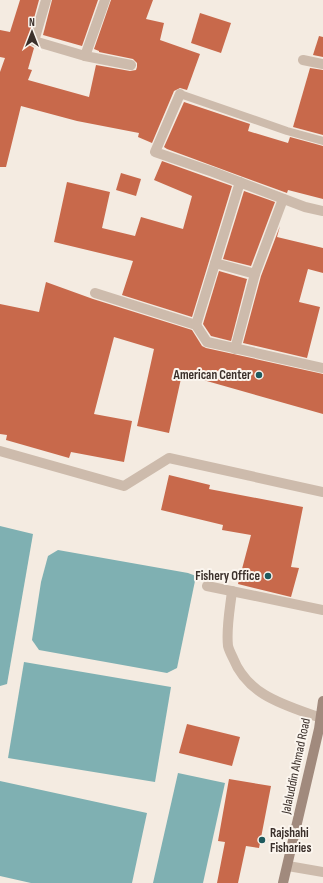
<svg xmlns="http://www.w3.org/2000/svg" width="323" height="883" font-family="'Sofia Sans Condensed',sans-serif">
<rect width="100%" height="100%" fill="#f4ebe1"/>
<g fill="#7fb0b2">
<polygon points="0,526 33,534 7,684 0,686"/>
<polygon points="58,550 188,573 196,576 177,668 167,673 39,650 32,640 41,582 48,556"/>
<polygon points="24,662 171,687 155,782 8,758"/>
<polygon points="178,773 225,783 203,883 153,883"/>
<polygon points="0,781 147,813 132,883 31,883 0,876"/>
</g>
<g fill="#c8694b">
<polygon points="20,0 39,0 28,40 29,45 34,48 28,69 32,70 28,80 89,97 96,65 130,71 136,70 137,67 137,63 133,59 99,52 99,51 94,49 111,0 153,0 146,19 164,23 160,40 200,54 187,90 180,88 174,91 152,143 138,137 139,133 77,121 21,106 6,167 0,167 0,72 5,58 0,57 0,30 10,32"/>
<polygon points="52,0 98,0 82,46 43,35"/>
<polygon points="200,13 231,23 221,53 191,43"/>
<polygon points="319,36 323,37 323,57 313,55"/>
<polygon points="310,68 323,70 323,135 293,127"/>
<polygon points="184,102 250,124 248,131 288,143 290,137 323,146 323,199 288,190 287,193 167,149 164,147"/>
<polygon points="162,161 232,186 192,317 122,295 133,261 54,242 67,182 110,192 102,228 135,236 141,217 183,229 192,196 154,180"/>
<polygon points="121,173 141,179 136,196 116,190"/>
<polygon points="244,191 275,202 251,266 223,259"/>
<polygon points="280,226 277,237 323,248 323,273 308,269 299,302 320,307 307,358 243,343 261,276"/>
<polygon points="219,271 247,279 231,341 211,336 203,324"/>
<polygon points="46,282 93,299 192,330 202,346 206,348 323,374 323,414 182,374 169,433 137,426 154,349 114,337 94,414 132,421 124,462 71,452 69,458 6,440 7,435 0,434 0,304 39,312"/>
<polygon points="169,475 210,485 209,489 303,507 291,567 299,568 291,597 238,584 251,535 222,530 223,525 161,510"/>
<polygon points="187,724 240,737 232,766 179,753"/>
<polygon points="229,779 271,786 259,848 246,846 238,883 217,883 225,842 218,841"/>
</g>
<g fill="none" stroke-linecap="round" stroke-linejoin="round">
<polyline stroke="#cdbbac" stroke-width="8" points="180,94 287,131 323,141"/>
<g stroke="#cdbbac" stroke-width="10">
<polyline points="46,0 34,41 85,56"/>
<polyline points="105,0 85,56 131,65"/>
<polyline points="303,60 323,64"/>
<polyline points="180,94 155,152 213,172 305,207 323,211"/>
<polyline points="215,263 255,274"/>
<polyline points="95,293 196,325 207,342 323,368"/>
<polyline points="196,325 240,182"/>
<polyline points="235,349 255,274 283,199"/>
<polyline points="0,451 124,486 169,458 323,492"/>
<polyline points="207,586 323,610"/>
<path d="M232 591C230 609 226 628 228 646 229 650 231 654 233 658 248 696 285 705 321 718"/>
<polyline points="288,866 323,872"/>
</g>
<polyline stroke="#a18a7d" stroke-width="10" points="283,883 319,729 323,701"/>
</g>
<g fill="#1f5a5e" stroke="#fbf5ee" stroke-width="1.5">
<circle cx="259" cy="375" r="4"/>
<circle cx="268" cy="576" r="4"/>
<circle cx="262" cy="840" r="4"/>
</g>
<g text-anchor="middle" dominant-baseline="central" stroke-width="4" stroke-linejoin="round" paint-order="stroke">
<g font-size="13" font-weight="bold" fill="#3b302b" stroke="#fbf5ee" text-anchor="end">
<text x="251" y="375">American Center</text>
<text x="260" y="576">Fishery Office</text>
<text x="270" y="833" text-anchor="start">Rajshahi<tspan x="270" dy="15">Fisharies</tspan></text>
</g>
<g font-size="13" fill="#3b302b" stroke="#fbf5ee">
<text transform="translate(296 766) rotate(-78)">Jalaluddin Ahmad Road</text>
</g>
</g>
<g transform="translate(32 32)" stroke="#fbf5ee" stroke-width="3" paint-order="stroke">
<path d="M0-3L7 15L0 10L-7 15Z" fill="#3b302b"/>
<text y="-6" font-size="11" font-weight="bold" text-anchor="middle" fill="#3b302b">N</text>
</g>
</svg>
